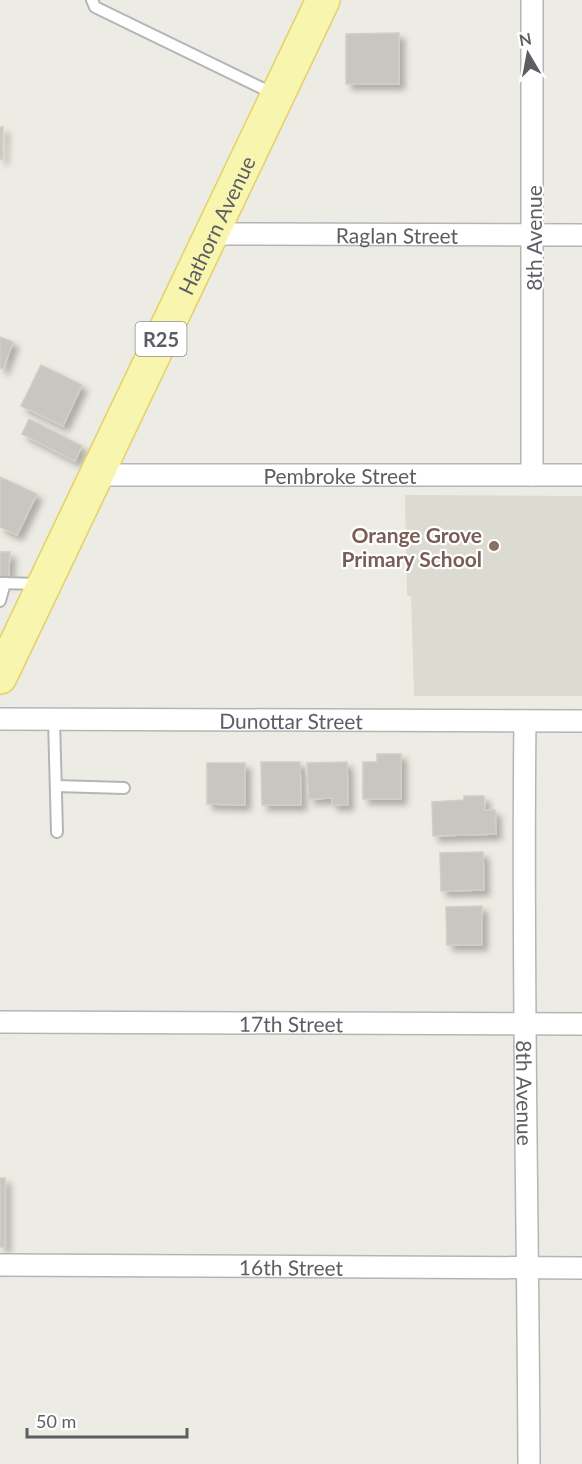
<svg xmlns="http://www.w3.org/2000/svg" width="582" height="1464" font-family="Lato,sans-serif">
<defs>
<filter id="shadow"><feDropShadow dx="5.5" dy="5.5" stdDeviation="3" flood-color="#0004"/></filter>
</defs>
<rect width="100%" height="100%" fill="#edece4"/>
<polygon fill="#dcdbd2" points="405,495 582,496 582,696 414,696 411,596 407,596"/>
<g fill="#c8c6c0" stroke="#d1cec3" stroke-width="1.5" filter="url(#shadow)">
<polygon points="399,33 399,84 346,84 346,34"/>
<polygon points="0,127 3,127 2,159 0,159"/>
<polygon points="0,337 13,342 3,369 0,368"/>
<polygon points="41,365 82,385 63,426 21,406"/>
<polygon points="29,419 82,446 75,461 22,434"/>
<polygon points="0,477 37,494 17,535 0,527"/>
<polygon points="0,552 10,552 8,582 0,581"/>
<polygon points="377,754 401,754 401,799 363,799 363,762 377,762"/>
<polygon points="261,762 300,762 301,805 262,805"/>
<polygon points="347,762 348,805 332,805 332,798 309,799 307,763"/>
<polygon points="207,763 245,763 245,805 207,804"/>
<polygon points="464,796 484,796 485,810 495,810 496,834 433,836 432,802 464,800"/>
<polygon points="483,852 484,890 441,891 440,853"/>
<polygon points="482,906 482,945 447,945 446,907"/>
<rect x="0" y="1178" width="5" height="69"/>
</g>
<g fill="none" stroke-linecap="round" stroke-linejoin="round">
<g stroke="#b4b5b9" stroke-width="14">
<g id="lane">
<polyline points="92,0 95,7 274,94"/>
<polyline points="0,583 39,584"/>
<polyline points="0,601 5,583"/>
<polyline points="54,720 57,832"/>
<polyline points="56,786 124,788"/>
</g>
</g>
<g stroke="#b4b5b9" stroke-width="24">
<g id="street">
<path id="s1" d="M211 234 582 235"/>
<path id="s2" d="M97 475H582"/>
<polyline points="532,475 532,0"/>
<path id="s3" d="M0 719 582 721"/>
<path id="s4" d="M525 721C522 969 528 1216 529 1464"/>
<path id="s5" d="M0 1022 582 1024"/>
<path id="s6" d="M0 1265 582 1268"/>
</g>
</g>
<g stroke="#e4d166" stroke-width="36">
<g id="primary">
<path id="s7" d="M0 677 323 0"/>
</g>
</g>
<use href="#lane" stroke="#fff" stroke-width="10"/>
<use href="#street" stroke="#fff" stroke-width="21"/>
<use href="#primary" stroke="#f7f5ae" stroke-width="33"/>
</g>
<circle fill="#8d6e63" stroke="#fff" stroke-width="2" cx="494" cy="546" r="6"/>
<g text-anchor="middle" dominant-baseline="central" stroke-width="4.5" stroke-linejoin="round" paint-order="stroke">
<rect fill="#fff" stroke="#8d8e92" stroke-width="1.5" x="135.5" y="322" width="51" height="34" rx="4.5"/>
<g font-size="20" font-weight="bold" fill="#5c5e63">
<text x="161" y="339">R25</text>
</g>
<g font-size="21" fill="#5c5e63" stroke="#fff">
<text stroke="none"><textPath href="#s7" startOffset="501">Hathorn Avenue</textPath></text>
<text stroke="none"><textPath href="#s1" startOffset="186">Raglan Street</textPath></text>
<text transform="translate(533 238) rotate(-90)">8th Avenue</text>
<text stroke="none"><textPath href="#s2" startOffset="243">Pembroke Street</textPath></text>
<text stroke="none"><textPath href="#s3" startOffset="291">Dunottar Street</textPath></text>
<text stroke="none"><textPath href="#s5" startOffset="291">17th Street</textPath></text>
<text stroke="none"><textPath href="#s4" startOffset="372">8th Avenue</textPath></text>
<text stroke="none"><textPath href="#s6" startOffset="291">16th Street</textPath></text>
</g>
<g font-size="21" font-weight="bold" fill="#785e54" stroke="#fff" text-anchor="end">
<text x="482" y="534">Orange Grove<tspan x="482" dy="24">Primary School</tspan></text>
</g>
</g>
<g transform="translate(528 54) rotate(350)" stroke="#ffffff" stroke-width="4.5" paint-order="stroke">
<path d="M0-4.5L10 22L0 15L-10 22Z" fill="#5c5e63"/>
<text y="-9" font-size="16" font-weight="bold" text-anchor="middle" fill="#5c5e63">N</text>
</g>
<path d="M27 1428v9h160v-9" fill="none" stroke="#5c5e63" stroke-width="3"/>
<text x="36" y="1428" font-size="18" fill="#5c5e63" stroke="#ffffff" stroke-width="4.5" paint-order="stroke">50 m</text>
</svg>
